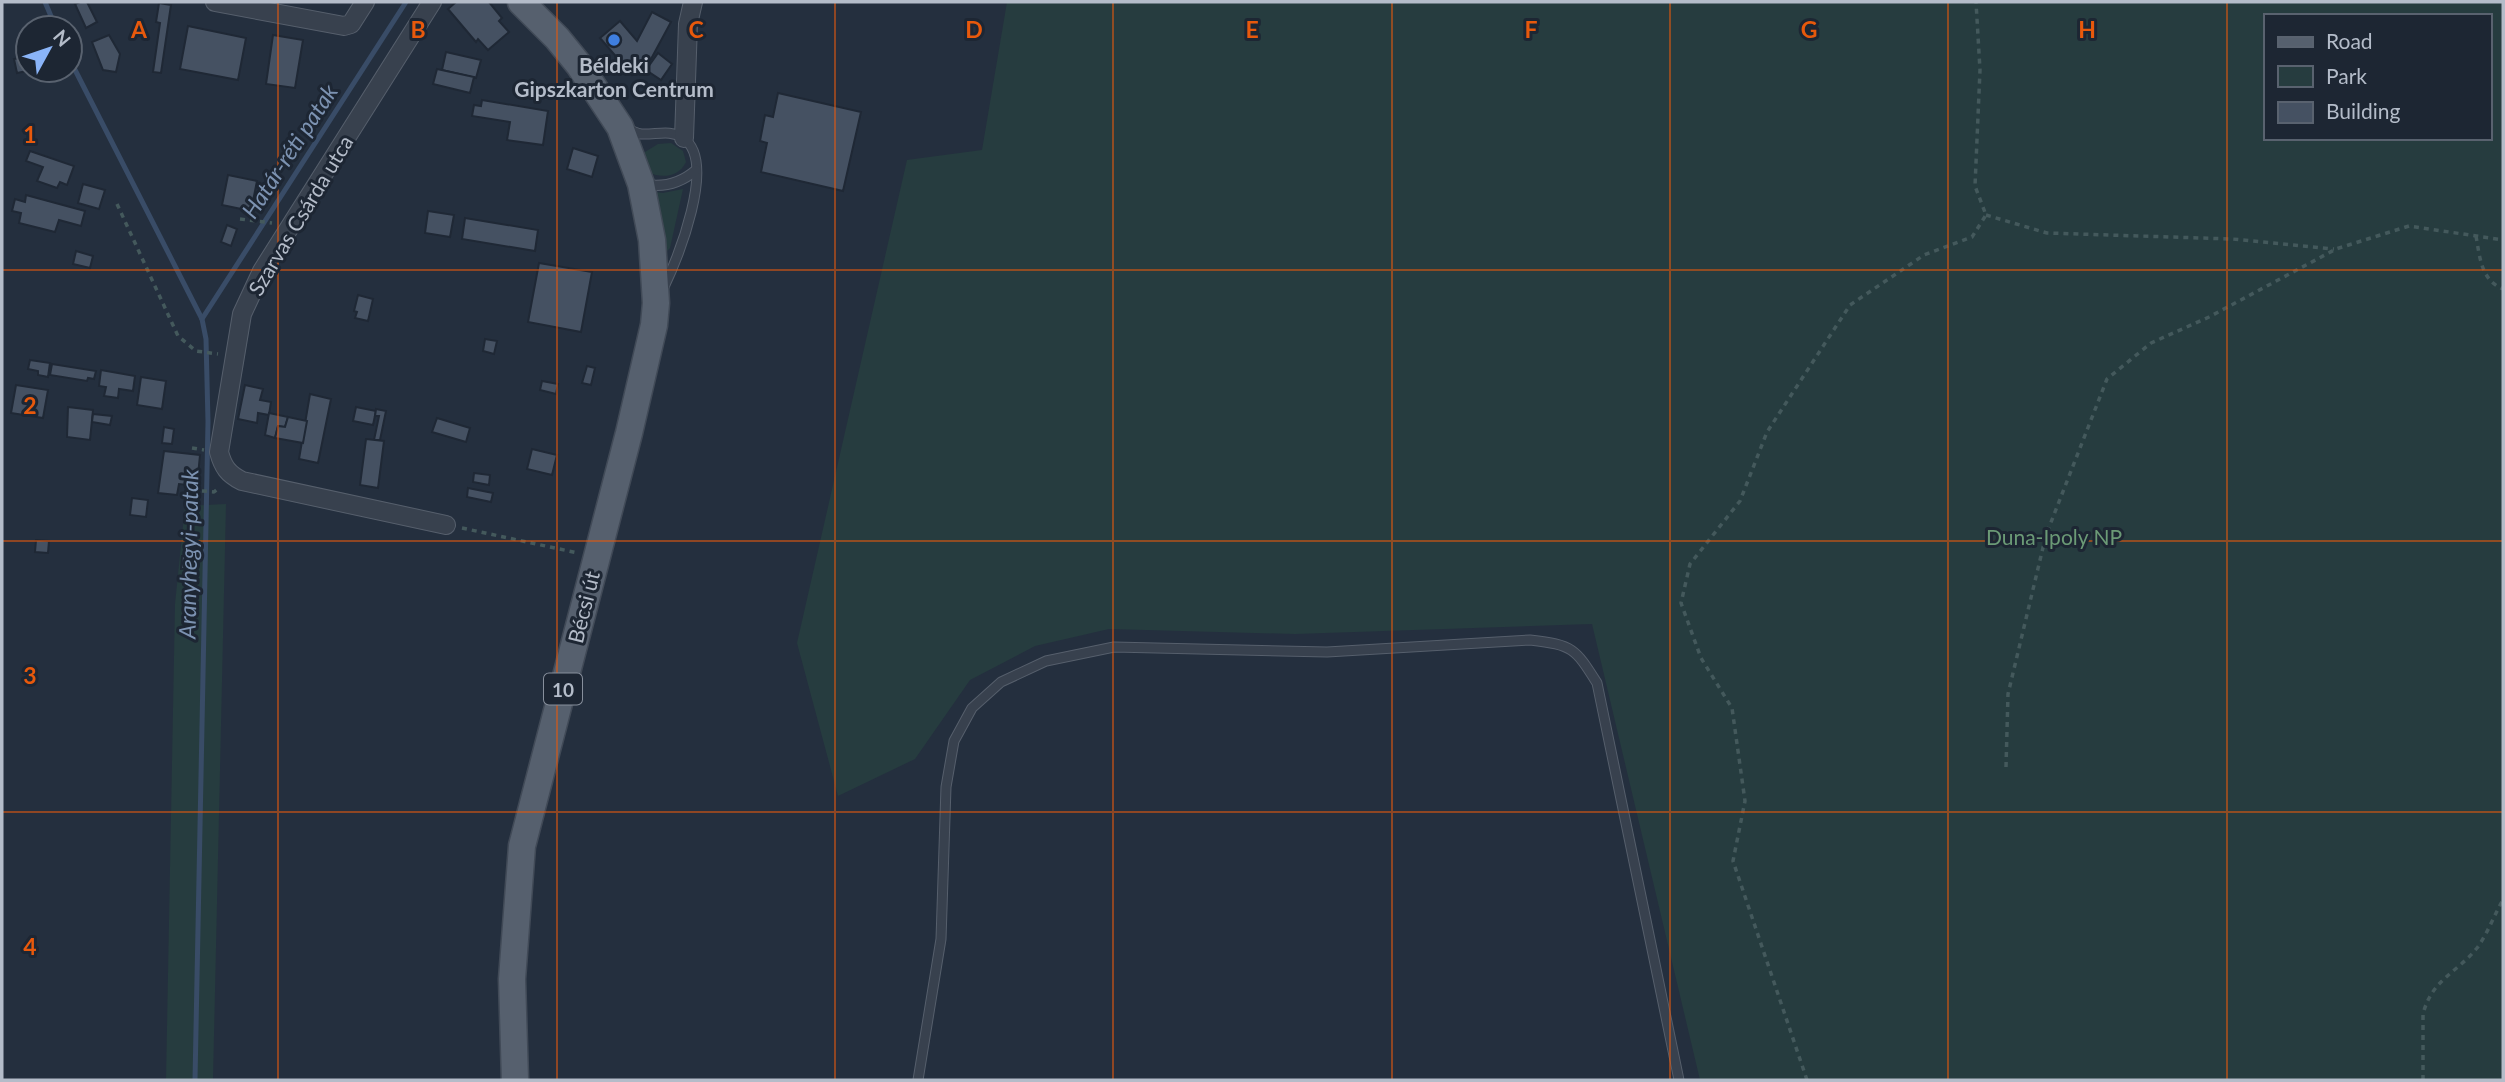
<svg xmlns="http://www.w3.org/2000/svg" width="2505" height="1082" font-family="Lato,sans-serif">
<rect width="100%" height="100%" fill="#242f3e"/>
<g fill="#263c3f" fill-rule="evenodd">
<path d="M1007 2H2503V1080H1700L1592 624 1295 634 1109 629 1035 646 970 680 915 759 838 796 797 643 907 160 982 150ZM2265 16H2489V138H2265Z"/>
<path d="M671 143 683 151 686 162C679 177 662 179 648 172L644 160 645 152 658 144Z"/>
<polygon points="683,189 670,248 667,251 664,250 655,192 663,193"/>
<polygon points="226,504 213,1080 166,1080 175,604 185,506"/>
</g>
<g fill="none" stroke-linecap="round" stroke-linejoin="round">
<g stroke="#394c67" stroke-width="5">
<polyline points="45,2 56,28"/>
<polyline points="70,60 202,319 206,339 208,422 195,1080"/>
<polyline points="202,319 406,2"/>
</g>
</g>
<g fill="#455162" stroke="#1f2835" stroke-width="2">
<polygon points="80,2 87,2 97,22 86,28 75,4"/>
<polygon points="456,2 489,2 502,18 499,21 509,32 488,50 478,39 476,42 448,9"/>
<polygon points="159,3 171,5 161,73 153,72 160,23 156,22"/>
<polygon points="652,12 671,22 651,59 632,75 600,38 620,21 637,41"/>
<polygon points="188,26 246,38 238,80 180,69"/>
<polygon points="109,35 120,54 116,72 103,70 92,42"/>
<polygon points="273,35 303,40 295,88 266,84"/>
<polygon points="446,52 481,60 476,78 442,70"/>
<polygon points="658,53 672,64 661,80 646,70"/>
<polygon points="28,57 28,70 32,70 17,73 14,59"/>
<polygon points="437,69 474,77 470,93 433,84"/>
<polygon points="778,93 861,112 843,191 761,172 767,143 760,141 765,115 773,117"/>
<polygon points="482,100 548,111 543,145 507,140 510,122 472,116 474,105 481,106"/>
<polygon points="573,148 598,156 592,177 567,169"/>
<polygon points="30,151 74,166 67,185 60,182 57,188 37,181 43,167 26,161"/>
<polygon points="228,175 257,181 251,211 222,205"/>
<polygon points="83,184 105,190 99,209 78,203"/>
<polygon points="26,195 85,211 81,226 59,220 55,232 19,223 21,213 12,211 15,199 25,202"/>
<polygon points="428,211 454,215 450,237 425,233"/>
<polygon points="465,218 538,230 535,251 462,239"/>
<polygon points="227,225 237,229 231,246 221,242"/>
<polygon points="76,251 93,256 90,268 73,264"/>
<polygon points="539,263 592,272 581,332 528,322"/>
<polygon points="358,295 373,299 368,321 355,318 357,312 354,311"/>
<polygon points="485,339 497,341 494,354 483,351"/>
<polygon points="30,360 50,363 48,377 38,375 38,371 28,369"/>
<polygon points="52,364 96,371 94,379 88,378 87,381 50,375"/>
<polygon points="587,366 595,368 591,385 582,383"/>
<polygon points="101,370 135,376 133,391 119,389 118,398 104,396 106,387 99,386"/>
<polygon points="141,377 166,381 162,409 137,405"/>
<polygon points="542,381 558,384 556,394 540,390"/>
<polygon points="16,385 48,390 43,418 11,413"/>
<polygon points="245,385 263,389 260,400 271,402 269,415 258,413 257,423 238,419"/>
<polygon points="310,394 331,399 318,463 299,459"/>
<polygon points="68,407 93,410 90,440 67,437"/>
<polygon points="356,407 376,411 373,425 353,421"/>
<polygon points="376,409 386,411 380,440 374,440 379,416 375,416"/>
<polygon points="269,413 288,417 285,427 278,426 275,438 265,435"/>
<polygon points="93,414 112,416 110,425 92,422"/>
<polygon points="288,417 307,421 303,443 275,438 278,426 285,427"/>
<polygon points="437,418 470,428 466,442 432,432"/>
<polygon points="164,427 174,429 172,444 162,443"/>
<polygon points="366,439 384,441 378,488 360,485"/>
<polygon points="532,449 557,455 552,475 527,469"/>
<polygon points="164,451 200,455 197,486 179,484 177,495 158,493"/>
<polygon points="474,473 490,475 489,485 473,482"/>
<polygon points="468,488 493,493 491,502 467,497"/>
<polygon points="132,498 148,500 146,517 130,515"/>
<polygon points="36,540 49,541 48,553 35,552"/>
<polygon points="182,556 193,556 192,569 181,569"/>
</g>
<g fill="none" stroke-linecap="round" stroke-linejoin="round">
<g stroke="#565f6c" stroke-width="11">
<g id="lane">
<path d="M626 129C631 130 636 133 641 134 656 135 670 129 683 138 718 161 677 260 663 289"/>
<path d="M643 184C663 188 681 183 696 170"/>
<path d="M918 1080 941 939 946 787 954 741 972 708 1001 682 1046 661 1114 647 1327 652 1530 640C1573 645 1575 648 1597 683L1679 1080"/>
</g>
</g>
<g stroke="#565f6c" stroke-width="20">
<g id="street">
<polyline points="215,2 344,26 351,24 365,2"/>
<path d="M432 2 262 271 242 314 219 452C223 467 228 474 242 481L446 525"/>
<polyline points="684,138 688,24 693,2"/>
</g>
</g>
<g stroke="#414a57" stroke-width="29">
<polyline id="primary" points="515,1080 512,979 522,846 629,433 654,325 656,303 652,240 641,184 620,127 579,65 557,38 521,2"/>
</g>
<g stroke="#44595c" stroke-width="3.5" stroke-dasharray="5 5" stroke-linecap="butt">
<polyline points="117,204 178,336 196,351 218,354"/>
<polyline points="1986,215 2047,233 2232,239 2334,249"/>
<polyline points="240,219 272,223"/>
<path d="M2476 236C2480 258 2481 280 2503 289"/>
<polyline points="192,448 204,450"/>
<polyline points="192,490 214,492 220,487"/>
<polyline points="462,528 578,553"/>
<polyline points="2006,767 2008,694 2046,535 2107,379 2151,343 2209,317 2336,249 2409,226 2503,240"/>
<polyline points="1807,1080 1733,861 1745,801 1732,708 1701,658 1681,603 1690,564 1740,501 1767,432 1850,305 1924,255 1972,237 1986,215 1975,186 1980,70 1976,2"/>
<path d="M2423 1080V1014C2432 979 2457 973 2477 948 2488 933 2494 915 2503 900"/>
</g>
<use href="#lane" stroke="#38414e" stroke-width="9"/>
<use href="#street" stroke="#38414e" stroke-width="18"/>
<use href="#primary" stroke="#56606e" stroke-width="26"/>
</g>
<path fill="none" stroke="#e8590c" stroke-width="2" stroke-opacity="0.55" d="M278 2V1080M557 2V1080M835 2V1080M1113 2V1080M1392 2V1080M1670 2V1080M1948 2V1080M2227 2V1080M2 270H2503M2 541H2503M2 812H2503"/>
<circle fill="#3f7fe0" stroke="#1d2633" stroke-width="2.5" cx="614" cy="40" r="7"/>
<g text-anchor="middle" dominant-baseline="central" stroke-width="6" stroke-linejoin="round" paint-order="stroke">
<rect fill="#1d2633" stroke="#878f9c" stroke-width="2" x="544" y="673.5" width="38" height="31" rx="5"/>
<g font-size="19" font-weight="bold" fill="#b4bcc9">
<text x="563" y="689">10</text>
</g>
<g font-size="21" font-weight="bold" fill="#b4bcc9" stroke="#1d2633">
<text x="614" y="64">Béldeki<tspan x="614" dy="24">Gipszkarton Centrum</tspan></text>
</g>
<g font-size="21" fill="#b4bcc9" stroke="#1d2633">
<text transform="translate(300 215) rotate(-59)">Szarvas Csárda utca</text>
<text transform="translate(583 607) rotate(-76)">Bécsi út</text>
</g>
<g font-size="21" fill="#6b9a76" stroke="#1d2633">
<text x="2054" y="536">Duna-Ipoly NP</text>
</g>
<g font-size="23" font-style="italic" fill="#7c92b1" stroke="#1d2633">
<text transform="translate(289 151) rotate(-57)">Határ-réti patak</text>
<text transform="translate(188 554) rotate(-89)">Aranyhegyi-patak</text>
</g>
</g>
<g font-size="23" text-anchor="middle" font-weight="bold" fill="#e8590c" stroke="#1d2633" stroke-width="6" stroke-linejoin="round" paint-order="stroke">
<text x="139" y="38">A</text>
<text x="418" y="38">B</text>
<text x="696" y="38">C</text>
<text x="974" y="38">D</text>
<text x="1252" y="38">E</text>
<text x="1531" y="38">F</text>
<text x="1809" y="38">G</text>
<text x="2087" y="38">H</text>
<text x="30" y="143">1</text>
<text x="30" y="414">2</text>
<text x="30" y="684">3</text>
<text x="30" y="955">4</text>
</g>
<rect width="2505" height="1082" fill="none" stroke="#b4bcc9" stroke-width="7"/>
<rect x="2264" y="14" width="228" height="126" fill="#1d2633" stroke="#59626f" stroke-width="2"/>
<rect x="2278" y="37" width="35" height="10" fill="#56606e" stroke="#59626f" stroke-width="2"/>
<text x="2326" y="49" font-size="21" fill="#b4bcc9">Road</text>
<rect x="2278" y="66" width="35" height="21" fill="#263c3f" stroke="#59626f" stroke-width="2"/>
<text x="2326" y="84" font-size="21" fill="#b4bcc9">Park</text>
<rect x="2278" y="102" width="35" height="21" fill="#455162" stroke="#59626f" stroke-width="2"/>
<text x="2326" y="119" font-size="21" fill="#b4bcc9">Building</text>
<g transform="translate(49 49) rotate(50)"><circle r="33" fill="#1d2633" stroke="#59626f" stroke-width="2"/>
<path d="M0-5L12 26L0 18L-12 26Z" fill="#8ab4f8"/>
<text y="-10" font-size="19" font-weight="bold" text-anchor="middle" fill="#b4bcc9">N</text>
</g>
</svg>
